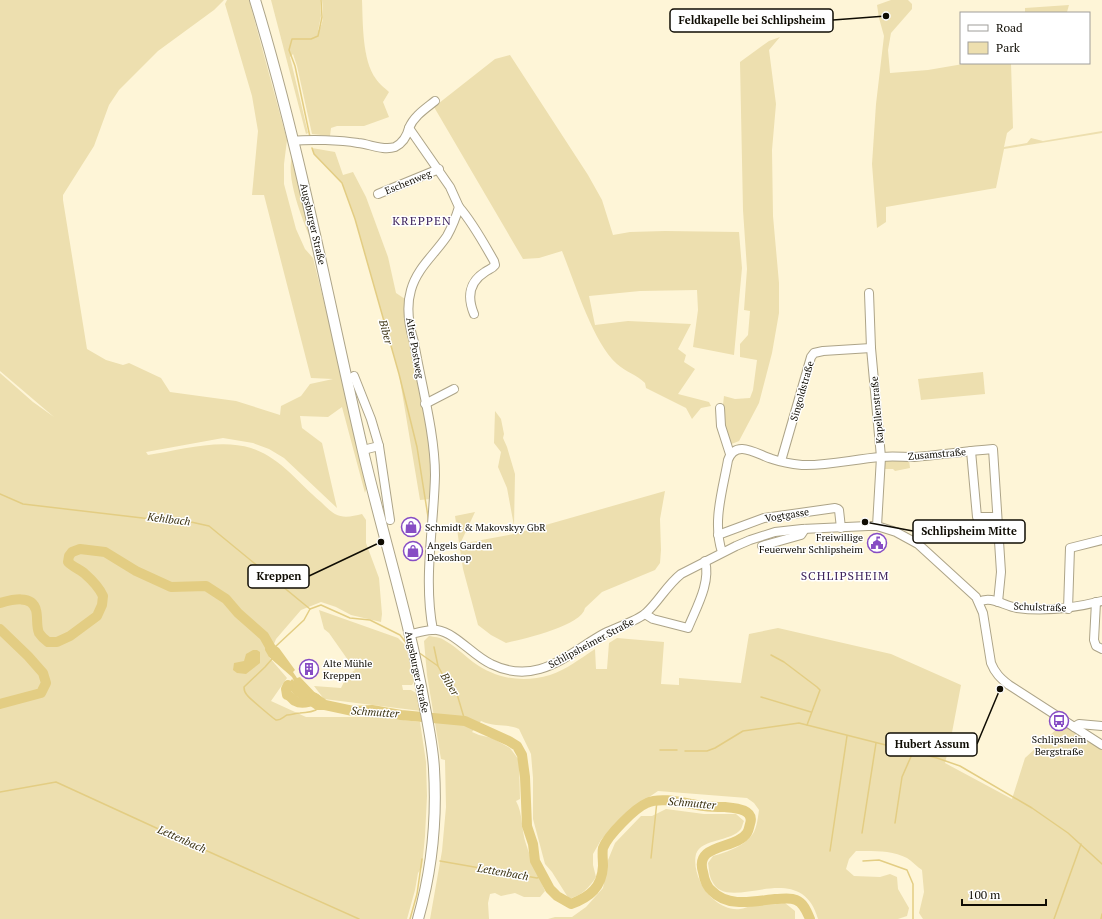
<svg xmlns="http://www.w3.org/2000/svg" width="1102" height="919" font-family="'PT Serif',serif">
<rect width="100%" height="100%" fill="#fef5d7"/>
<g fill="#eddfaf">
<path d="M0 0H224L214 10 158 51 119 90 109 105 94 146 63 195V200L87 349 106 360 123 365 129 363 161 378 170 392 236 401 280 415 281 406 301 396 310 384 333 379 311 378 264 195H252L258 131 252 96 225 4 227 0H249L287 140 284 164V184L296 229 305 249 313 258 353 418 368 483 365 493 342 407 328 417 300 416 302 428 322 443 337 508 284 458 269 449 253 443 223 438 146 452 148 455C180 450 220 438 251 448 281 458 298 483 321 502 325 506 330 511 335 514 344 519 353 516 362 514L366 520V543L379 578 382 614 381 622 351 615 336 607 321 602 301 610 276 639 269 657 287 678 271 701 306 717H378L420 722 426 762 427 796 425 836 422 867 418 873 415 890 407 919H0V373L33 402 54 417 0 371Z"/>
<path d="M271 0H320L321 16 318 31C325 23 323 10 322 0H362C363 23 362 60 376 79 379 84 385 88 389 92L383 102 389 117 364 126H337L331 128 330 136 312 134 297 66 293 54 290 57 308 133 306 134Z"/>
<polygon points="891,0 908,0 912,4 912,9 891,33 888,50 890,73 928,70 969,63 1011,63 1013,128 1007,133 1004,147 1027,143 1031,138 1043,141 1102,131 1102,133 1004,149 996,188 886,207 886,222 877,228 872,164 876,104 884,36 879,18 877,5"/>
<polygon points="1069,5 1067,12 1025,13 1025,8"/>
<polygon points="780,37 769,50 776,104 772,150 773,216 779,283 779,313 772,353 759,403 739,441 729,445 722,413 724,396 735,399 750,398 753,390 757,360 740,357 740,344 748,335 750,311 744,310 747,269 743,210 740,62 769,41"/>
<path d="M510 55 588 175 602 200 613 235 630 232 665 231 739 232 742 268 734 355 693 347 698 310 697 290 640 291 589 296 595 325 628 321 691 324 678 349 686 355 684 362 695 369 678 394 709 402 711 406 701 408 692 419 686 408 646 388 645 383C637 375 626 372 617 364 593 343 575 283 562 251L539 258 523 259 434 107 495 59Z"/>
<polygon points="312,148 335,152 343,175 353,172 366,197 388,257 396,293 405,299 405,320 417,373 429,446 431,478 431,499 420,500 399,374 355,219 342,183 314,154"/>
<path d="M292 156 316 252C306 228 285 181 292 156Z"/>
<polygon points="983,372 985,394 921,400 918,379"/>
<polygon points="495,411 501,419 504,434 503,438 507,447 515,474 514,526 507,488 498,467 501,452 494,443"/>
<polygon points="909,460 910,468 895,471 893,469 884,469 885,461"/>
<path d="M665 491 660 519 661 550 660 563 655 570 602 592 585 608C582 626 523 639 506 643L491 635 478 625 463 569 455 516 475 512 460 544 514 534Z"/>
<polygon points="319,610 398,638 405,645 415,680 412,685 402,685 403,690 411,690 418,694 421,711 324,699 314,686 341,688 344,682 342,679 355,670 329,633 324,629"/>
<path d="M778 628 891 654 961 685 950 743 945 763 1012 799 1025 758 1060 726 1067 727 1102 749V919H923L919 913 924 892 922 870C917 867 912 861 907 858 892 850 872 851 856 851L849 859 846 869 854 876 880 877 890 874 897 877 898 889 909 908 907 916 898 919H818C800 855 728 916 712 881 709 876 709 868 708 863L713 856C727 852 746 846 754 832 757 826 758 817 759 810L754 803 747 798 658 791 627 812 601 840 593 854V865L596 877C589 888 582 895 569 899L552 872 545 864 533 819V778L531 754 519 729C505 723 496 728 481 721L472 732 479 735 492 738 510 748 519 760 520 799 516 801C523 813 521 830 526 844 531 860 539 876 545 891L540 897H524L515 893 501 896 495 893 490 894 488 903 489 919H430L442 851 446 807 445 760 441 759 427 675 424 641 429 636C434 637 440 637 444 640 455 646 464 655 473 662 496 679 523 683 550 675 566 670 581 658 595 649L596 669H607L609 643 617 638 664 642 661 684 679 685V678L741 683 749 634Z"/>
<path d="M666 809 704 814H736L744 821C743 823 742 827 741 829 731 842 702 838 696 854 694 862 696 873 700 881 706 895 722 911 740 909 744 909 748 906 752 906 763 904 774 905 785 903L795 911V919H548L555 917H572L586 907 603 888 608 860 615 843 641 816H652Z"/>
</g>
<g fill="#e3cd83">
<polygon points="266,639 279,648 295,670 293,672 297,678 300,677 321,699 325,702 326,707 324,710 316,710 296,696 290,690 289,683 292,679 294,681 292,677 269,657 265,650"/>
<polygon points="253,650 257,650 260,652 260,663 246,674 237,673 233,670 234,663 244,661 246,654"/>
</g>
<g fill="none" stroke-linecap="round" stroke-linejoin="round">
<g stroke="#e3cd83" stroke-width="1.5">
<polyline points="310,137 295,66 289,50 292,39 311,39 318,36 322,17 321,0"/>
<polyline points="312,148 314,154 342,183 355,219 399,374 417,447 429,523"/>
<polyline points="0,494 23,504 151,519 191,522 209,526 310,609 321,605 350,618 370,620 400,635 407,644"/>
<polyline points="275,647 304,620 310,609"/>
<polyline points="434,647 438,666 445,679 451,683 457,694 465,721"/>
<polyline points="418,652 438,666"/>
<polyline points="771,655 784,662 817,687 820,690 807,725"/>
<path d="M272 659 265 667 244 687C244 690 245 693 247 695 249 698 274 719 276 720 280 721 283 717 287 715 292 715 295 713 300 713 307 712 309 713 316 710"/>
<polyline points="761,697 811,712"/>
<polyline points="660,750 677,750"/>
<polyline points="685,751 707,751 715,748 743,731 799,723 937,758 960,766 1032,808 1068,833 1102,864"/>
<polyline points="0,792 56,782 176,837 359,919"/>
<polyline points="895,823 902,777 913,752"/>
<polyline points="862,833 876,743"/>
<polyline points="830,851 847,736"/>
<polyline points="651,858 657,801"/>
<polyline points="440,861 537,878 542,876"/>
<polyline points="863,861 879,860 907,870 913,884 913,919"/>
<polyline points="410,919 417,894 422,859"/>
<polyline points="1054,919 1081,844"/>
<polyline points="1101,919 1102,914"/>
</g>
<g stroke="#e3cd83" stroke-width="10">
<path d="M0 603C11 600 32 594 36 610 38 617 36 626 39 633 41 636 45 640 48 642H57L70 636 97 616 102 605 103 596C99 587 92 580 84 573 79 569 73 567 68 562L69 556 72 552 80 549 105 552 136 571 171 587 206 586 226 599 238 613 264 636 272 650"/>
<polyline points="0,629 28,656 43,673 46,683 41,693 0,704"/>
<path d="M288 685 286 689 287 695C291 696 292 699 295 701 302 705 310 702 316 699L313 697"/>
<path d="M315 698 325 705 353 711 372 710 401 715 465 721 509 741 517 746 522 755 525 777 527 826 533 844 535 861 550 889 557 896 571 904C590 897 602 887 603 866 603 860 602 852 603 848 608 835 635 808 647 803 662 796 688 804 704 806 711 807 718 807 725 807 735 808 755 809 750 824 749 827 749 830 747 833 736 850 694 843 703 872 704 878 707 887 712 891 728 908 755 901 775 899 782 899 790 897 796 900 804 903 807 912 810 919"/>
</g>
<g stroke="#ada488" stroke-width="10">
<g id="minor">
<path d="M409 128C414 116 425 109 435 101"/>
<path d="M293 141C310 139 341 140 358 143 370 144 383 151 395 147 403 143 407 136 409 128L450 187 459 207C456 217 452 227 447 236 435 254 417 268 411 290 406 307 409 326 414 342 421 384 435 433 435 475 434 526 423 579 433 630"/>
<polyline points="378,194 439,169"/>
<path d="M459 207C473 223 483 242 494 261L495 265C492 269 489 269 485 272 469 282 467 297 474 314"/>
<polyline points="869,293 871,348 881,457 877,526"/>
<polyline points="354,376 371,419 379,446 390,520"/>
<polyline points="425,404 454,389"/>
<polyline points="720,408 721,426 730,454"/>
<polyline points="363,450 379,446"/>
<polyline points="971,451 977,517 997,517"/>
<polyline points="781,461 811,357 814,353 823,351 871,348"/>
<polyline points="718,535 764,518 835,508 838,509 839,510 841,528"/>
<polyline points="762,546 801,535 805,529"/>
<path d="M722 552C712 522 723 489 728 460 736 438 758 455 772 459 781 462 792 464 802 465 828 466 854 459 881 457 892 456 903 457 914 457 940 455 966 451 993 449L1001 572 998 602"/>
<path d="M979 602C991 595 1004 606 1017 608 1046 612 1074 608 1102 601"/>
<polyline points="1096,602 1094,640 1096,646 1102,649"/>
<polyline points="1068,609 1070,548 1102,540"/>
<path d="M645 614 653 619 688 628C696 608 711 583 705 561"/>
<path d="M410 634C418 633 429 629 437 630 456 633 473 656 491 664 538 687 568 653 605 633 617 627 637 621 646 613 659 601 667 585 681 574L736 546 750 540 775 532 802 529 868 526H877L896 532 918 544 976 597 983 613 991 663C995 673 1000 678 1009 685L1102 745"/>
<polyline points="1074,727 1079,724 1102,726"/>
</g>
</g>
<g stroke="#ada488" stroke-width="12">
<path id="major" d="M255 0C300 148 328 300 363 451 383 537 410 621 425 708 429 729 433 749 434 769 437 820 432 870 418 919"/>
</g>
<use href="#minor" stroke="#fff" stroke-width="8"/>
<use href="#major" stroke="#fff" stroke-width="10"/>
</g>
<defs>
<g id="shop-ring" transform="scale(1)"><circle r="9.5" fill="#fff" stroke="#874dc4" stroke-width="1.5"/><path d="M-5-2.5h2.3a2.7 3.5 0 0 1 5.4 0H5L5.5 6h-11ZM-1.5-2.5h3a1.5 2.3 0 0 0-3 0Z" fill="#874dc4"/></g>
<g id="civic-ring" transform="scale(1)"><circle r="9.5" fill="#fff" stroke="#874dc4" stroke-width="1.5"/><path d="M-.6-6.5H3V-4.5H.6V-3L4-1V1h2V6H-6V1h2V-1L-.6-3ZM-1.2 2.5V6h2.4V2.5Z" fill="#874dc4"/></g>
<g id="building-ring" transform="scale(1)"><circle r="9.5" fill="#fff" stroke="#874dc4" stroke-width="1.5"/><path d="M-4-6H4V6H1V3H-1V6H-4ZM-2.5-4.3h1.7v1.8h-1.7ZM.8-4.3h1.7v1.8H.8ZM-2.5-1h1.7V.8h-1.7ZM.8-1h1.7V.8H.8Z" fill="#874dc4"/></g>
<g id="bus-ring" transform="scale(1)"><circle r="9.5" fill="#fff" stroke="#874dc4" stroke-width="1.5"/><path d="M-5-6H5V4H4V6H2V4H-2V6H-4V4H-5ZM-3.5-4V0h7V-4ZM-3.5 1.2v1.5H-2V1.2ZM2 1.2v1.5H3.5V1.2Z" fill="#874dc4"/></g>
</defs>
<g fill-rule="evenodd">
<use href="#shop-ring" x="411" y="527"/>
<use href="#civic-ring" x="877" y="543"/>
<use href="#shop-ring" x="413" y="551"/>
<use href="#building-ring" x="309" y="669"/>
<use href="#bus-ring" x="1059" y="721"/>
</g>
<g text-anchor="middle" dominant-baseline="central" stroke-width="3" stroke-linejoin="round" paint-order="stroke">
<g font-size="10" fill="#0f0c03" stroke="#fff">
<text transform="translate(408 182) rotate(-22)">Eschenweg</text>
<text transform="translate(313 224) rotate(77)">Augsburger Straße</text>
<text transform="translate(415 348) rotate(80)">Alter Postweg</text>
<text transform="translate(802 391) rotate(-74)">Singoldstraße</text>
<text transform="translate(877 410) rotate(-95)">Kapellenstraße</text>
<text transform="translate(937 454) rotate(-5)">Zusamstraße</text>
<text transform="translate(787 515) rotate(-9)">Vogtgasse</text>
<text transform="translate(1040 607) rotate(2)">Schulstraße</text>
<text transform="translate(591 643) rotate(-28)">Schlipsheimer Straße</text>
<text transform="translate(417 672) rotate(78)">Augsburger Straße</text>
</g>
<g font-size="10" fill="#0f0c03" stroke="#fff" text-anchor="start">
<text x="425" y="527">Schmidt &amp; Makovskyy GbR</text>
<text x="863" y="537" text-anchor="end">Freiwillige<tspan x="863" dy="12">Feuerwehr Schlipsheim</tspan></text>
<text x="427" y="545">Angels Garden<tspan x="427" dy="12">Dekoshop</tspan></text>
<text x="323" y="663">Alte Mühle<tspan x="323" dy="12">Kreppen</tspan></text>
<text x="1059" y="739" text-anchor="middle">Schlipsheim<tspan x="1059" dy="12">Bergstraße</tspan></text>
</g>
<g font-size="11" font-style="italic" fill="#39300f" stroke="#fff">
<text transform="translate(386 332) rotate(75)">Biber</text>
<text transform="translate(169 519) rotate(7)">Kehlbach</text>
<text transform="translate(450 684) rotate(59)">Biber</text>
<text transform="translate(375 712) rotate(4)">Schmutter</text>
<text transform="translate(692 803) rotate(5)">Schmutter</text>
<text transform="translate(182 839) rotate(24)">Lettenbach</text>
<text transform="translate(503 872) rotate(10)">Lettenbach</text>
</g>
<g font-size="12" letter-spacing="1" fill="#3e235c" stroke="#fff">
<text x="422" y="220">KREPPEN</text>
<text x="845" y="575">SCHLIPSHEIM</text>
</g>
</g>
<path fill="none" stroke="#0f0c03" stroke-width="1.5" d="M886 16L833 20M865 522L913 531M381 542L309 576M1000 689L977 744"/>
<g fill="#0f0c03" stroke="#fff" stroke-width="1.5">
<circle cx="886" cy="16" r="4"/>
<circle cx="865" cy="522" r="4"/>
<circle cx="381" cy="542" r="4"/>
<circle cx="1000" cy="689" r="4"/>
</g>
<g fill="#fff" stroke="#0f0c03" stroke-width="1.5">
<rect x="670" y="9" width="163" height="23" rx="4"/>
<rect x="913" y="520" width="112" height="23" rx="4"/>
<rect x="248" y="565" width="61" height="23" rx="4"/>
<rect x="886" y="733" width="91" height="23" rx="4"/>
</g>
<g font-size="11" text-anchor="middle" font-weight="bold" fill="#0f0c03">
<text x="752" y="24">Feldkapelle bei Schlipsheim</text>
<text x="969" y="535">Schlipsheim Mitte</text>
<text x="279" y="580">Kreppen</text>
<text x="932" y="748">Hubert Assum</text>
</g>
<rect x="960" y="12" width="130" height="52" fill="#ffffff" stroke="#9f9e9a"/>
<rect x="968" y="25" width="20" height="6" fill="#ffffff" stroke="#9f9e9a"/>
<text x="996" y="32" font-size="12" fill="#0f0c03">Road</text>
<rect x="968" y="42" width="20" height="12" fill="#eddfaf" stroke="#9f9e9a"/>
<text x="996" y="52" font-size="12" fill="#0f0c03">Park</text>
<path d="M962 899v6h84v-6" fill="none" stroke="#0f0c03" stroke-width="2"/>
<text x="968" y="899" font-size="12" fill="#0f0c03" stroke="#ffffff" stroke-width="3" paint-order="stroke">100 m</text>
</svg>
